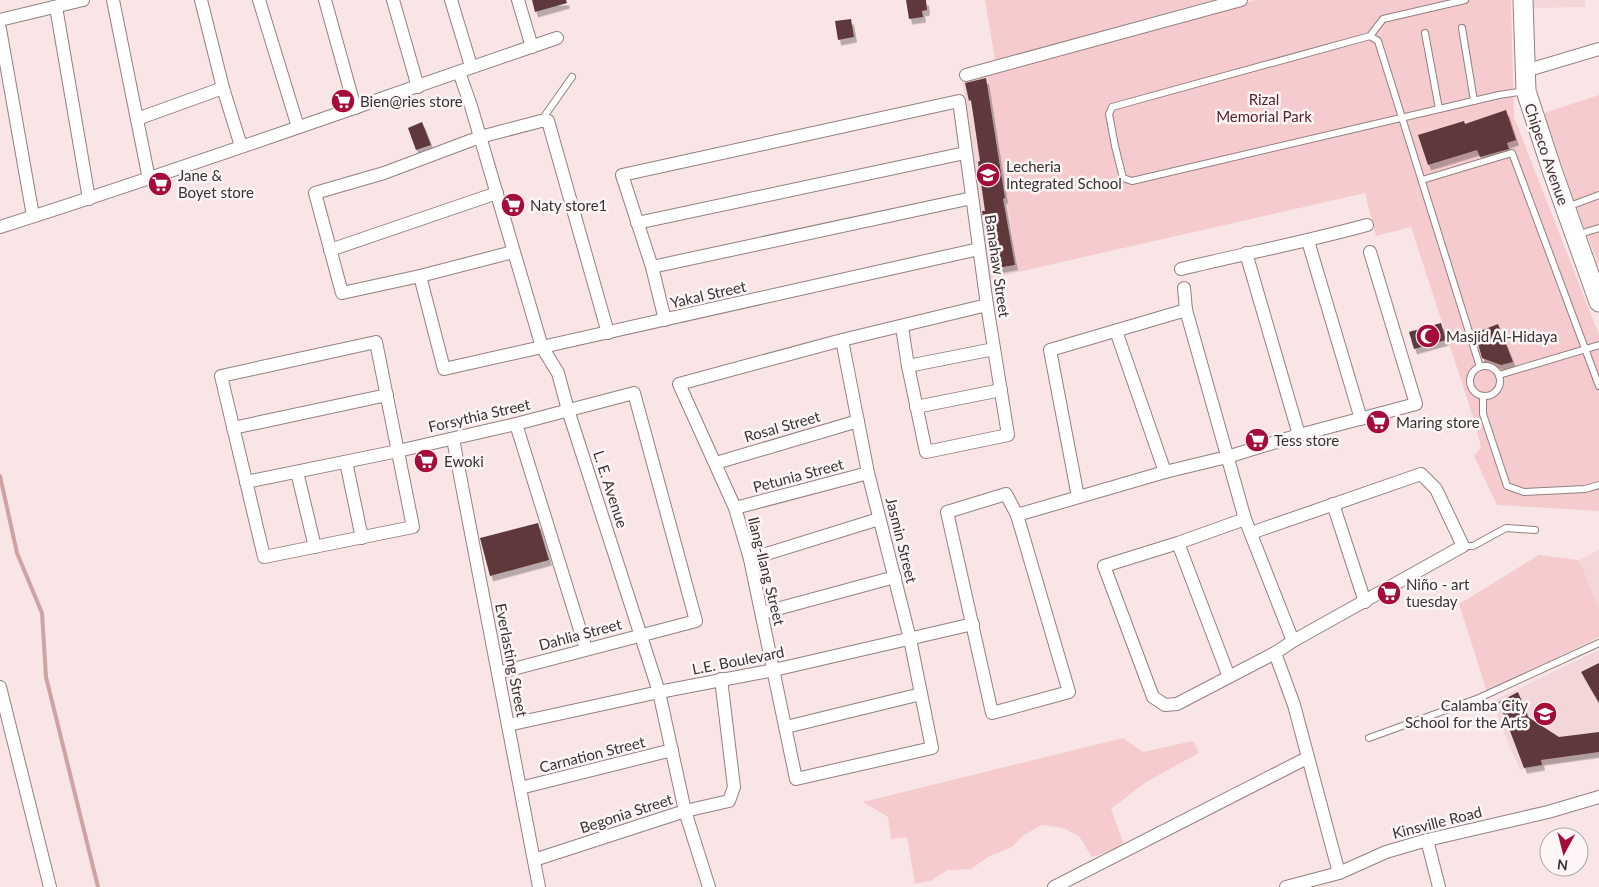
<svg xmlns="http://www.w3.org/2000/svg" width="1599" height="887" font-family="Lato,sans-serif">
<defs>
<filter id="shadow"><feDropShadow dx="3" dy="5.5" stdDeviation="0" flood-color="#0004"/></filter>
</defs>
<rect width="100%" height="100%" fill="#fae5e6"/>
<g fill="#f3d6d8">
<polygon points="1534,0 1585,0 1585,7 1534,8"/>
<polygon points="987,73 1018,272 987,281 962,78"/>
<polygon points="1599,550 1599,608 1579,560"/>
<polygon points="1599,650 1599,756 1520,770 1491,702"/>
</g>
<g fill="#f5cbcd">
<polygon points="985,0 1213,0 995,60"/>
<polygon points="1256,0 1511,0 1514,117 1599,335 1599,511 1497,505 1474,456 1481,447 1473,417 1411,227 1376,236 1365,193 1018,272 987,73"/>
<polygon points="1599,95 1599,266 1574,201 1544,113"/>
<polygon points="1539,555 1579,560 1599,608 1599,637 1487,692 1459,604"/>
<polygon points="1123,738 1143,752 1193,741 1199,753 1146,782 1111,809 1123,842 1118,848 1092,857 1079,836 1063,828 1042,825 1024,835 1012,847 988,857 971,869 948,870 930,881 915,884 907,837 891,839 888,817 863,802"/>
</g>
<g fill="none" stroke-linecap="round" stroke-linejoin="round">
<polyline stroke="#cfa2a4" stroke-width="4" points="0,476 17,553 42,613 46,677 98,887"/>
</g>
<g fill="#5e383b" filter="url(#shadow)">
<polygon points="532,0 566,0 567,3 535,12"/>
<polygon points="906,0 926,0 927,10 922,11 923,17 909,19"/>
<polygon points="851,19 854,37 838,40 835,21"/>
<polygon points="986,78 1005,198 1003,199 1015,265 991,269 982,211 985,211 978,162 980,161 971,100 969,101 965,83"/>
<polygon points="1506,110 1516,140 1507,143 1509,149 1480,157 1477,150 1428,165 1418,135 1464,121 1465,124"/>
<polygon points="422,122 431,145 416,150 408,128"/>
<polygon points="1441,323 1446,340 1414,349 1409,332"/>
<polygon points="1498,324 1513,362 1501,365 1482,358 1475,333"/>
<polygon points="538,523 549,560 490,576 480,538"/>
<polygon points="1599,663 1599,703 1581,672"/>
<polygon points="1518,692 1528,717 1559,737 1599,732 1599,752 1541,760 1542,765 1524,768 1499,702"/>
</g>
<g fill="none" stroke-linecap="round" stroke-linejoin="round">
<g stroke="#928081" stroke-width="8">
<g id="service">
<polyline points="1465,0 1383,19 1370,36 1112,107 1109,114 1115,146 1123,178 1132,181 1499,95 1525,91"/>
<polyline points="1462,28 1474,101"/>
<polyline points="1425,33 1439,109"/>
<polyline points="1370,36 1378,41 1480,367"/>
<polyline points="541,121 572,77"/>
<polyline points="1422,180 1512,153 1599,386"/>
<polyline points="1567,207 1599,195"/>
<polyline points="1576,235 1599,228"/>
<circle cx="1485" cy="381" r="15"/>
<polyline points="1499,375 1599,345"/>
<polyline points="1483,396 1483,414 1507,486 1524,492 1585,489 1599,485"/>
<polyline points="1463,546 1473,546 1506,528 1535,530"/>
<polyline points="1369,738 1479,698 1599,643"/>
</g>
</g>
<g stroke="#928081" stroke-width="14">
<g id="minor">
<polyline points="113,0 149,179"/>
<polyline points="201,0 223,88 241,146"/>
<polyline points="259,0 298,127"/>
<polyline points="325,0 355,108"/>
<polyline points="393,0 418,87"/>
<polyline points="451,0 471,66"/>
<polyline points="518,0 532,47"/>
<polyline points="56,7 89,199"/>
<polyline points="0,20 83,0"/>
<polyline points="0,29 33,216"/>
<polyline points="1525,71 1599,49"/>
<polyline points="459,72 471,106 542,347 558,373 568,410 659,692 685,811 709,887"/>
<polyline points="966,75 1241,0"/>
<polyline points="137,119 223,88"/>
<polyline points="637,223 965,153"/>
<path d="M0 227C187 168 372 101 557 38"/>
<polyline points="1308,241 1361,419"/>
<polyline points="330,250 497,193"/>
<polyline points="513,252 420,276 342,293 315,193 384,173 480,137 541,121 548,121 608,333"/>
<polyline points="1246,253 1299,435"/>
<polyline points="652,267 972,198"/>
<path d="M1181 269C1243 254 1305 242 1367 225"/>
<polyline points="420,276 444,369 979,249"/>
<polyline points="1184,288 1186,310 1245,519 1293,641"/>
<polyline points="665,320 652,267 622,175 959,101 987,305 1008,435 926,452 908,366 902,327"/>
<polyline points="1116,331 1165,472"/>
<polyline points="842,340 868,473 910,639 932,748 796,779 750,559 735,508 679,384 842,340 987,305"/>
<polygon points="376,342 413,527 264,557 221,376"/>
<polyline points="908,366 994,349"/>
<polyline points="916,407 1001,390"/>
<polyline points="516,424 586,649"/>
<polyline points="233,428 387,395"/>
<polyline points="453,439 539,887"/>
<polyline points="346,462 362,538"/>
<polyline points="716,463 858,421"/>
<polyline points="297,472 315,547"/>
<polyline points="246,482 398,451 516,424 634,393 696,621 498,673"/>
<polygon points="1006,494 1017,515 1069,692 992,713 947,512"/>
<polyline points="1078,497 1050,350 1186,310"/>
<polyline points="1333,504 1365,602"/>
<polyline points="735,508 868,473"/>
<polyline points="1017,515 1165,472 1227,457 1299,435 1416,404 1370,252"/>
<polyline points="1245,519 1178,543 1104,566 1153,697 1165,705 1177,704 1275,653 1293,641 1463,546 1436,489 1421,474 1251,533"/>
<polyline points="1178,543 1229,677"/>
<polyline points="750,559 879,519"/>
<polyline points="762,613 895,577"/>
<polyline points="1275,653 1294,705 1339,873"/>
<polyline points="0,687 50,887"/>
<polyline points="508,725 659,692 774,670 973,624"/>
<polyline points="786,727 921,694"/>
<polyline points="520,788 672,750"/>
<polyline points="1427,840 1439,887"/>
<polyline points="534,860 685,811 729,801 734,787 721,679"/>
<polyline points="1054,887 1307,758"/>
<polyline points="1286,887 1339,873 1386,852 1427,840 1548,812 1599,797"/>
</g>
</g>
<g stroke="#928081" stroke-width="21">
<polyline id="secondary" points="1523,0 1526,91 1553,173 1599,302"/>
</g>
<use href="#service" stroke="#fff" stroke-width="6"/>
<use href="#minor" stroke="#fff" stroke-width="12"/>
<use href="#secondary" stroke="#fff" stroke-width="19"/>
</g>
<defs>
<g id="supermarket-disc" transform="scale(1.25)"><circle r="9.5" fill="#a60c39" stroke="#fef6f6"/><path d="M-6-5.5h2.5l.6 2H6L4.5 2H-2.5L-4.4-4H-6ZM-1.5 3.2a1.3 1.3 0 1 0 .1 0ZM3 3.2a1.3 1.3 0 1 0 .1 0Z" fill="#fff"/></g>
<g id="school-disc" transform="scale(1.25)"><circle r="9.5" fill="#a60c39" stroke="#fef6f6"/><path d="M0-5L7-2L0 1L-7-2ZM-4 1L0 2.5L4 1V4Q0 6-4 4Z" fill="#fff"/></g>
<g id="mosque-disc" transform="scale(1.25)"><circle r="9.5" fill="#a60c39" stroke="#fef6f6"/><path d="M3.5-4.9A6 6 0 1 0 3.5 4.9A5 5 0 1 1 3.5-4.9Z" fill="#fff"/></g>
</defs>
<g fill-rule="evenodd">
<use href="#supermarket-disc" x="343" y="101"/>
<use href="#school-disc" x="988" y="175"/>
<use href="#supermarket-disc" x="160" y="184"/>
<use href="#supermarket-disc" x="513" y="205"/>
<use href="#mosque-disc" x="1428" y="336"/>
<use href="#supermarket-disc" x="1378" y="422"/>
<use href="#supermarket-disc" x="1257" y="440"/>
<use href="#supermarket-disc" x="426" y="461"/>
<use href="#supermarket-disc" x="1389" y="593"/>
<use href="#school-disc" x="1545" y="714"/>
</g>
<g text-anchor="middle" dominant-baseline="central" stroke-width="5" stroke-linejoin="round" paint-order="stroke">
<g font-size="15" fill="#581f27" stroke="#fef6f6">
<text x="1264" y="99">Rizal<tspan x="1264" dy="17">Memorial Park</tspan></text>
</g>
<g font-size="15" fill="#393132" stroke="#fef6f6" text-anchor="start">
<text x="360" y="101">Bien@ries store</text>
<text x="1006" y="166">Lecheria<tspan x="1006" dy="17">Integrated School</tspan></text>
<text x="178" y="175">Jane &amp;<tspan x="178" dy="17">Boyet store</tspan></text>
<text x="530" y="205">Naty store1</text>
<text x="1446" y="336">Masjid Al-Hidaya</text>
<text x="1396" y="422">Maring store</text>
<text x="1274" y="440">Tess store</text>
<text x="444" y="461">Ewoki</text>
<text x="1406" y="584">Niño - art<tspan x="1406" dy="17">tuesday</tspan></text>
<text x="1528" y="705" text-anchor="end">Calamba City<tspan x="1528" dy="17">School for the Arts</tspan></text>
</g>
<g font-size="15" fill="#393132" stroke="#fef6f6">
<text transform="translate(1547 154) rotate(71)">Chipeco Avenue</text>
<text transform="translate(998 266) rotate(82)">Banahaw Street</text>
<text transform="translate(708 294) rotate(-13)">Yakal Street</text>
<text transform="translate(479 415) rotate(-13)">Forsythia Street</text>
<text transform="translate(782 426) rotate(-16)">Rosal Street</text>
<text transform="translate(798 475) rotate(-15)">Petunia Street</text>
<text transform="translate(611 489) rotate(72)">L. E. Avenue</text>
<text transform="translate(902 540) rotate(76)">Jasmin Street</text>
<text transform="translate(767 571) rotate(76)">Ilang-Ilang Street</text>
<text transform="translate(580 634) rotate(-15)">Dahlia Street</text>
<text transform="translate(512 660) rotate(79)">Everlasting Street</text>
<text transform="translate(738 660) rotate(-11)">L.E. Boulevard</text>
<text transform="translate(592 754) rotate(-14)">Carnation Street</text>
<text transform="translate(626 813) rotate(-18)">Begonia Street</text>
<text transform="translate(1437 822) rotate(-14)">Kinsville Road</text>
</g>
</g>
<g transform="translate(1564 852) rotate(187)"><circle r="24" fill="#fef6f6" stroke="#afa7a8"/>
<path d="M0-4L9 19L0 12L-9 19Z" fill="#a60c39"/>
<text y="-8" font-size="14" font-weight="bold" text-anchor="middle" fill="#393132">N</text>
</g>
</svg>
